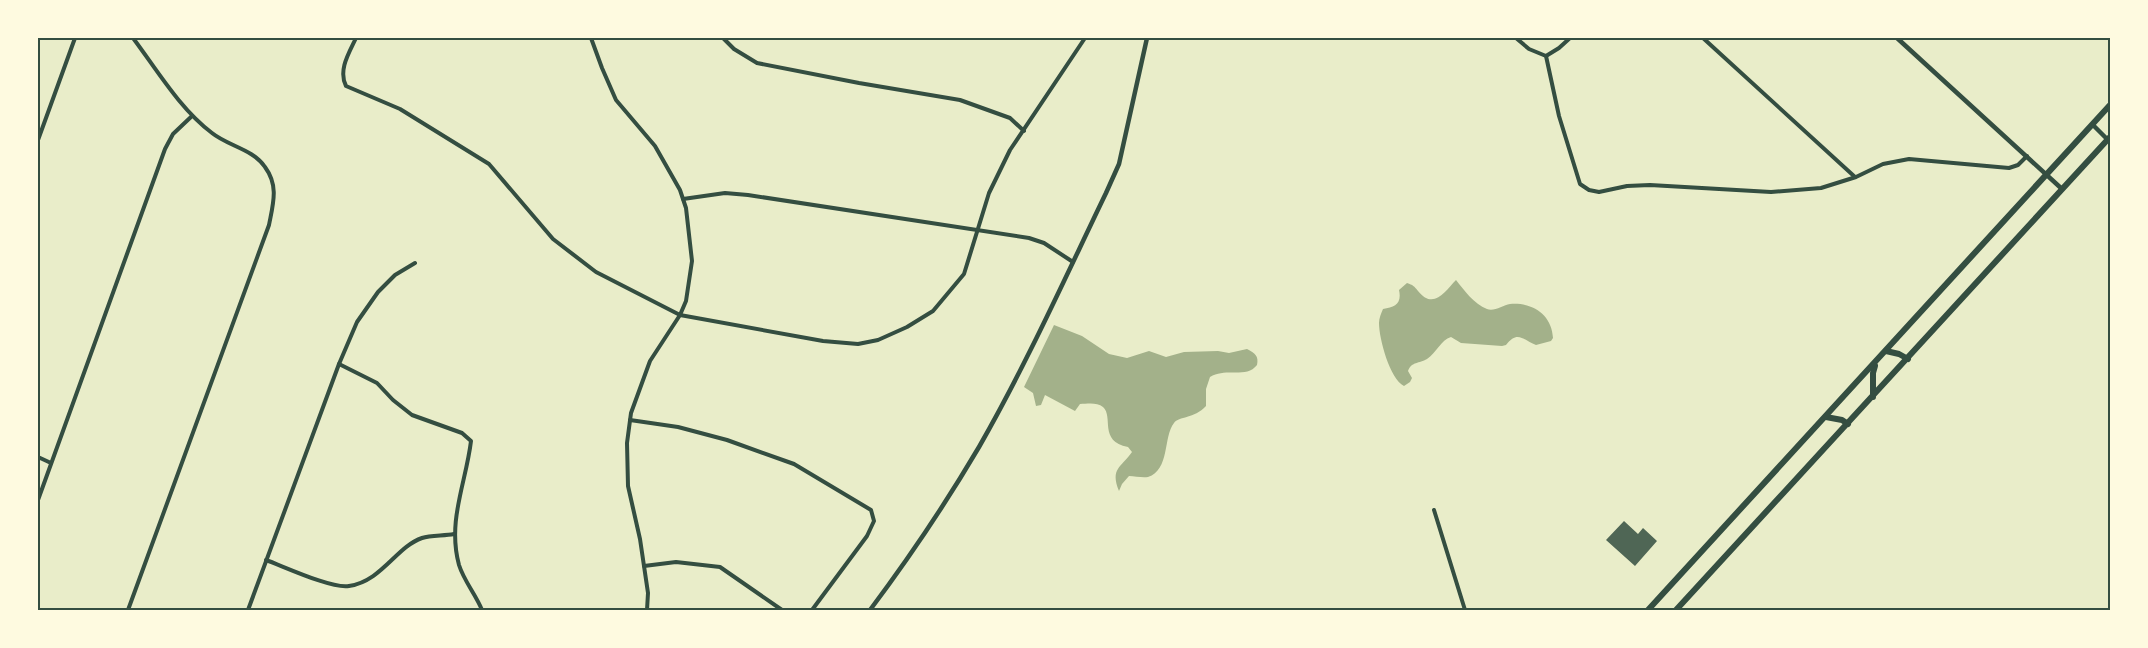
<svg xmlns="http://www.w3.org/2000/svg" width="2148" height="648" font-family="'Noto Sans',sans-serif">
<rect width="100%" height="100%" fill="#e9edc9"/>
<g fill="#a3b18a">
<path d="M1456 280C1464 290 1474 304 1487 309 1494 312 1503 305 1510 304 1533 302 1552 315 1553 338L1551 341 1536 345C1524 341 1518 329 1506 345L1502 346 1461 343 1451 337C1441 340 1436 353 1427 359 1419 364 1412 361 1408 371L1412 378 1410 382 1404 386C1390 379 1379 339 1379 323 1379 318 1381 314 1383 309 1395 307 1402 304 1399 290L1407 283C1413 285 1414 286 1418 291 1434 311 1446 290 1456 280Z"/>
<path d="M1054 325 1082 336 1109 354 1127 358 1149 351 1166 357 1184 352 1218 351 1229 353 1247 349C1255 353 1259 356 1257 365 1246 379 1227 367 1210 377L1206 389V406C1194 419 1179 416 1174 423 1163 437 1170 470 1148 477 1142 478 1135 476 1129 476L1122 484 1119 491C1110 468 1121 468 1132 452L1128 447C1098 441 1114 417 1103 407 1097 402 1087 404 1080 404L1075 411 1045 395 1041 405 1036 406 1033 393 1024 387Z"/>
</g>
<polygon fill="#4f6655" points="1624,521 1638,534 1643,528 1657,541 1635,566 1606,540"/>
<g fill="none" stroke-linecap="round" stroke-linejoin="round">
<g stroke="#344e41" stroke-width="4">
<path d="M356 38C349 53 338 70 346 86L400 109 489 164 553 239 596 272 680 315 823 341 858 344 878 340 907 327 933 311 964 274 989 193 1010 150 1085 38"/>
<polyline points="591,38 602,68 616,100 655,146 680,190 686,208 692,261 686,301 680,315 650,361 631,413 627,443 628,486 640,539 648,593 647,610"/>
<polyline points="723,38 734,49 757,63 859,83 960,100 1010,118 1024,131"/>
<polyline points="1516,38 1529,49 1546,56 1559,116 1580,184 1589,190 1599,192 1627,186 1650,185 1771,192 1821,188 1856,177 1883,164 1909,159 2009,168 2018,165 2027,156"/>
<polyline points="1703,38 1855,177"/>
<polyline points="1546,56 1559,48 1570,38"/>
<polyline points="38,140 75,38"/>
<polyline points="683,199 725,193 748,195 1029,238 1044,243 1073,262"/>
<path d="M339 364 377 383 393 400 412 415 462 433 471 441C466 483 447 521 459 565 464 581 476 595 482 610"/>
<polyline points="630,420 678,427 727,440 794,464 871,510 874,521 867,536 812,610"/>
<polyline points="38,457 51,463"/>
<polyline points="38,500 165,149 173,134 192,116"/>
<polyline points="1434,510 1465,610"/>
<path d="M266 560C285 567 332 589 349 586 382 581 396 547 422 538 431 535 444 536 454 534"/>
<polyline points="644,566 676,562 720,567 782,610"/>
<path d="M128 610 269 225C273 204 279 186 265 167 253 149 228 146 212 133 180 109 157 70 133 38"/>
<polyline points="248,610 339,364 357,322 378,292 395,275 415,263"/>
</g>
<g stroke="#344e41" stroke-width="4.5">
<polyline points="1897,38 2062,189"/>
<polyline points="2093,125 2110,142"/>
<path d="M870 610C909 558 946 503 979 447 1026 365 1065 278 1106 193L1119 164 1147 38"/>
</g>
<g stroke="#344e41" stroke-width="6">
<polyline points="1886,351 1899,354 1908,359"/>
<polyline points="1873,397 1873,373 1875,366"/>
<polyline points="1826,417 1842,420 1848,424"/>
<polyline points="1648,610 2110,105"/>
<polyline points="1676,610 2110,137"/>
</g>
</g>
<rect width="2148" height="648" fill="none" stroke="#fefae0" stroke-width="78"/>
<rect x="39" y="39" width="2070" height="570" fill="none" stroke="#344e41" stroke-width="2"/>
</svg>
